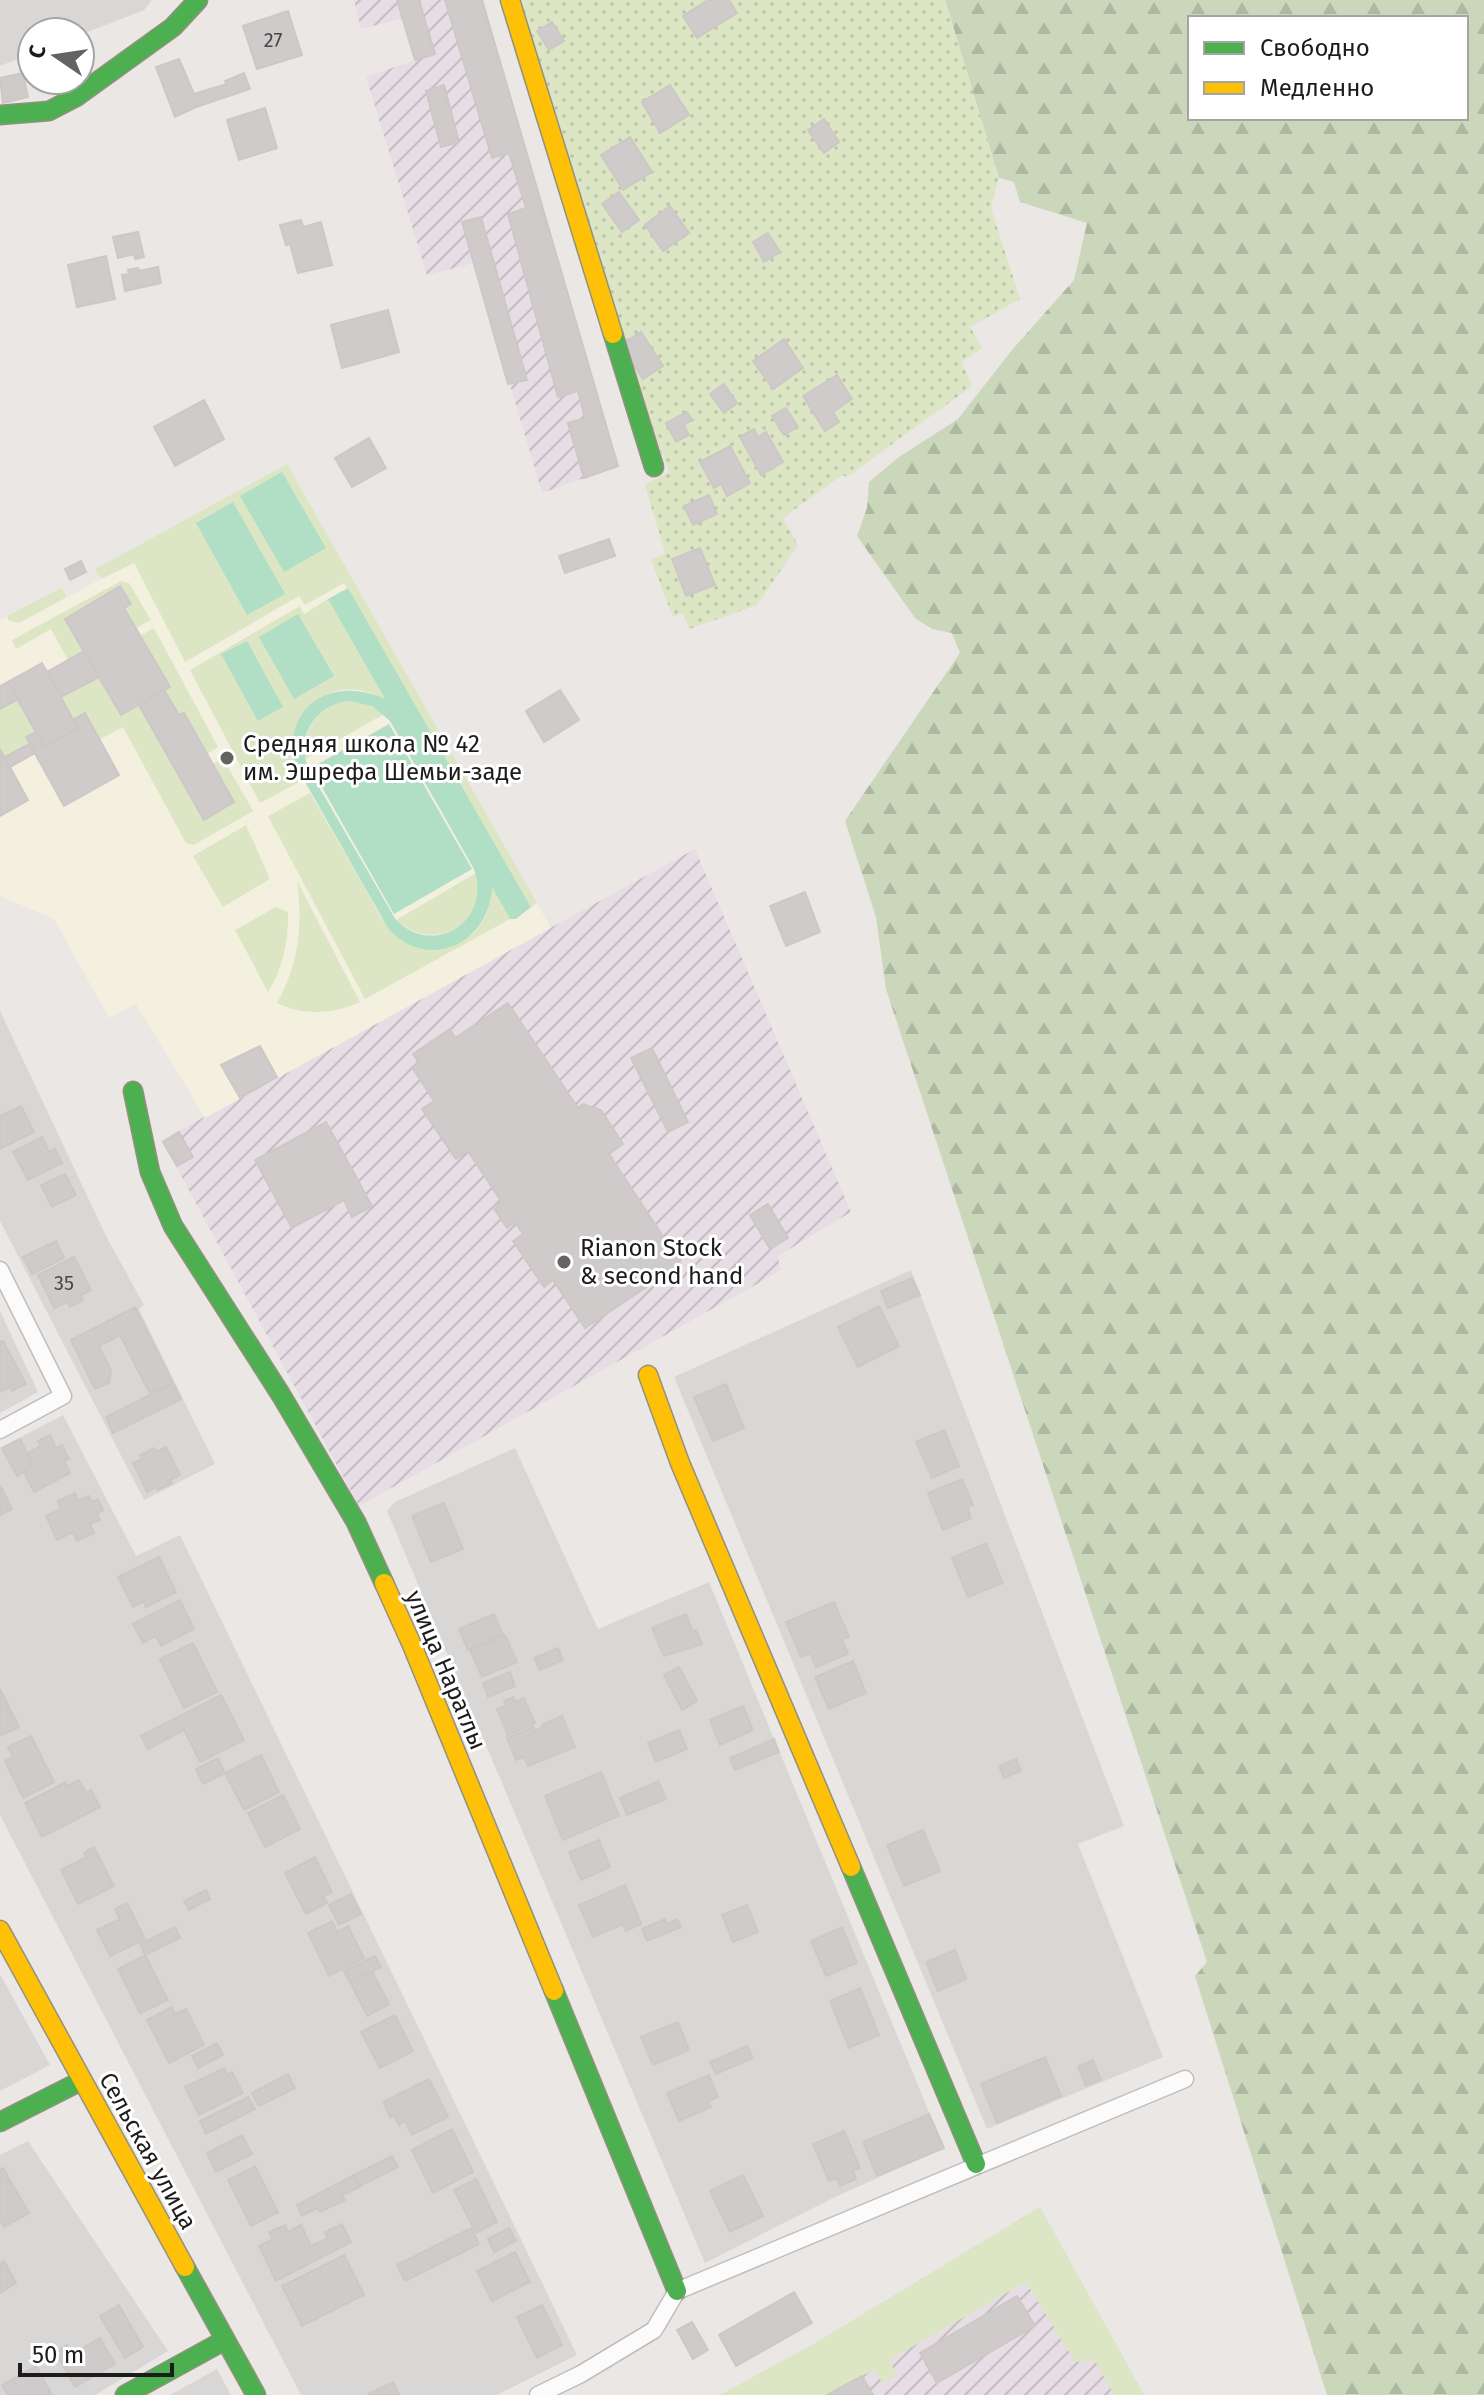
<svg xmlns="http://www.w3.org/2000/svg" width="1484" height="2395" font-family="'Fira Sans',sans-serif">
<defs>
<pattern id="industrial-furrows" width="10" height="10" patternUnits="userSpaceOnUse" patternTransform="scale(2)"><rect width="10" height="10" fill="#e7dde5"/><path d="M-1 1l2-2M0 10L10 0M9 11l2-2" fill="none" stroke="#c6bdc4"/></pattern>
<pattern id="forest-firs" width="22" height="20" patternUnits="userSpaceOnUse" patternTransform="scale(2)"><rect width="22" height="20" fill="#cad7bb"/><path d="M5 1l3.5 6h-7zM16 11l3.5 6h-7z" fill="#adb8a0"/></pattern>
<pattern id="garden-dots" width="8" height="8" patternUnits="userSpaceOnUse" patternTransform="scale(2)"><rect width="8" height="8" fill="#dce6c4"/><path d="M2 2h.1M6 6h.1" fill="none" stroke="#bcc5a8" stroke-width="1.8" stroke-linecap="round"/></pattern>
</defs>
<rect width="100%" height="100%" fill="#eae7e5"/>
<g fill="#d9d7d6">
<polygon points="0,0 152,0 144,10 80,35 80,32 32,32 32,53 0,66"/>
<polygon points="0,1011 107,1238 144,1305 139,1309 215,1464 144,1500 0,1221"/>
<polygon points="911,1270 1124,1826 1078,1844 1163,2057 987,2129 674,1377"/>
<polygon points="0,1311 38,1392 0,1413"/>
<polygon points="63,1415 136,1556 180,1535 577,2355 497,2395 301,2395 0,1815 0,1448"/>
<polygon points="515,1448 598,1629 709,1582 944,2148 833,2198 705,2263 387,1511 395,1502"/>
<polygon points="0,1974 50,2065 0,2091"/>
<polygon points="28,2141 168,2351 95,2395 0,2395 0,2155"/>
<polygon points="217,2369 231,2395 170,2395"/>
</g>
<g fill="url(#industrial-furrows)">
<polygon points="354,0 483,0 618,466 542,493 474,263 427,275 366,77 415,60 403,18 361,29"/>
<polygon points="695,849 851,1212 778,1256 780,1271 359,1506 162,1140"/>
<polygon points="1040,2207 1144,2395 721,2395 817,2342"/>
</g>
<polygon fill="#f4f0df" points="287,464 551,928 205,1118 136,1004 109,1018 54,919 0,896 0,620 61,588 68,597 101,579 95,569"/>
<g fill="#dce6c4">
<polygon points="287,464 537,903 531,907 344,583 305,605 299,596 185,662 134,563 101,579 95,569"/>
<polygon points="121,581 129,583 151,620 136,628 124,608 120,587 65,618 84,651 68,660 51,629 16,649 12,640"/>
<polygon points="61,588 67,597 19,623 9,621 7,616"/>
<path d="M328 599 386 701C329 664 273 723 303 780L260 803 190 670 300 606 304 614Z"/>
<polygon points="154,628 218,747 207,754 184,713 179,715 164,690 169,686 140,636"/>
<polygon points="99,677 121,715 139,705 204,819 234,802 212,764 223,758 253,811 194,845 186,843 123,727 99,740 84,713 74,719 61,697"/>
<polygon points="18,699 36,732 26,737 29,744 5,757 0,749 0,709"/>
<path d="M355 701 368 704 384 714 305 759C303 726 320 701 355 701Z"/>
<path d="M310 793C329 825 347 858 366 890 375 906 383 925 397 937 415 951 440 953 461 942 483 931 492 908 491 885L510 919 365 999 268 816Z"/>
<polygon points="246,825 270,879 223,907 193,856"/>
<path d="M476 873C489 926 435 954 396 920Z"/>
<path d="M297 881 360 1002C334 1014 303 1016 277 1003 299 964 303 924 297 881Z"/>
<path d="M276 907 288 912C289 939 283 969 268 992L235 930Z"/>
<polygon points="1040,2207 1144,2395 1114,2395 1095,2361 1075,2362 1026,2282 889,2360 897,2375 882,2383 875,2369 827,2395 720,2395 817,2342"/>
</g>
<path fill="url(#forest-firs)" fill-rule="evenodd" d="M945 0H1484V2395H1327L1195 1976 1207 1962 886 989 876 917 845 821 960 653 952 633 932 629 915 618 857 536 867 508 869 482 899 457 958 419 1012 350 1074 280 1087 223 1020 202 1014 182 999 178ZM1190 18H1466V118H1190Z"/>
<polygon fill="url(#garden-dots)" points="521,0 945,0 999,178 991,208 1020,299 970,327 982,348 962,362 972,386 847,477 842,475 783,518 798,545 757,605 689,629 683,613 673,617 651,560 665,553 645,485 669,472 657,442"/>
<g fill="#b1dfc5" fill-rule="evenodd">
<polygon points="282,472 326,548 284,572 240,496"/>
<polygon points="233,502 285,594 247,615 196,523"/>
<path d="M348 588 531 907 516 919H510L492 887C490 943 430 972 389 930L296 766C280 705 334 675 385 699L328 599ZM350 701 372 706 390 721 474 869C492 921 435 958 396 920L308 768C296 735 316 704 350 701Z"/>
<polygon points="298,614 334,676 294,699 259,637"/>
<polygon points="247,641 283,707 258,721 221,654"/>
<polygon points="389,724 472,869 394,914 311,768"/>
</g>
<g fill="#cecbca" stroke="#cdc8c6" stroke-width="2">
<polygon points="397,0 419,0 435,54 415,60"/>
<polygon points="445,0 482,0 618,466 584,478 568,423 585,418 578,391 558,397 508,214 526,208 509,153 492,158"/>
<polygon points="708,0 729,0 737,13 697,38 683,16"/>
<polygon points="288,11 302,55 257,69 243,26"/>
<polygon points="552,22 564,41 549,50 537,31"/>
<polygon points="179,59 194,94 227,84 225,81 244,73 250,89 196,107 175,117 156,67"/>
<polygon points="23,73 28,97 3,103 0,78"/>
<polygon points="444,85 459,142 441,147 426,91"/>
<polygon points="670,85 689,115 660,133 642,102"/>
<polygon points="265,108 277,148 239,160 227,120"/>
<polygon points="824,119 839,142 824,153 808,130"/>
<polygon points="630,137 652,172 623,190 601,155"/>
<polygon points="619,192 639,220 622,232 602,204"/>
<polygon points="670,206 689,233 663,251 645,225"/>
<polygon points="481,217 527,380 508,384 462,222"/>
<polygon points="301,220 303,227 321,222 332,265 298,273 290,244 286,245 280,225"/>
<polygon points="138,232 144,257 135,259 134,254 118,258 113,237"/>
<polygon points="768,233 780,252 764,262 753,242"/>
<polygon points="106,256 115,299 77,307 68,265"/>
<polygon points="158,267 161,283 125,291 122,275 129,274 128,270 138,268 139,271"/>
<polygon points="388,310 399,352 342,368 331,325"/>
<polygon points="641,332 663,366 643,379 621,345"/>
<polygon points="784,339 803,368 773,389 753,361"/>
<polygon points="837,375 852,399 833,412 839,422 825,431 803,396"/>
<polygon points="724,384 737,403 724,413 710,394"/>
<polygon points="204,400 224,439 175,466 154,427"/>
<polygon points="786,408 798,427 784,435 772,416"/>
<polygon points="687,412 692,420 684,425 689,435 676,442 666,423"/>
<polygon points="754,429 758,437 766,432 783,462 761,475 740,437"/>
<polygon points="369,438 386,468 352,487 335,458"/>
<polygon points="730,446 750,483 727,496 721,484 714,488 700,462"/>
<polygon points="709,495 717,514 693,525 684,506"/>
<polygon points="609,539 615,556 565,573 559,556"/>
<polygon points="700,548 715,585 686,596 672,559"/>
<polygon points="81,561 86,572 70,580 65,569"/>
<polygon points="120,586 131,604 124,608 170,687 121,715 65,619"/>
<polygon points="84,651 99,677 61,697 47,672"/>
<polygon points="42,663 78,728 44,747 8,682"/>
<polygon points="8,682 18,699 0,709 0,686"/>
<polygon points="164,690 179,715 184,713 234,802 204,820 139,705"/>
<polygon points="560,690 579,720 544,742 526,711"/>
<polygon points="85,713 119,775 64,806 26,737 36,732 44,747 78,728 74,719"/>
<polygon points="29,744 35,753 10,767 5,757"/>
<polygon points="0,749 28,800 0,816"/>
<polygon points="805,892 820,932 786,946 770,906"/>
<polygon points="508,1003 578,1108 583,1104 601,1110 623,1144 609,1154 681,1264 585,1328 553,1280 544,1287 513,1241 523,1234 515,1222 507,1228 493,1207 501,1201 468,1151 456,1159 422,1109 434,1101 412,1067 419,1063 413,1054 450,1029 455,1038"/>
<polygon points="260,1046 277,1077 240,1098 221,1065"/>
<polygon points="652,1048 688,1122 668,1132 631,1058"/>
<polygon points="21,1106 34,1132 0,1149 0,1116"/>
<polygon points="326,1122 372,1206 352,1217 344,1200 292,1228 255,1160"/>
<polygon points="179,1132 193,1157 177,1166 163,1142"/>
<polygon points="42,1137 49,1152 55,1149 62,1163 28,1180 13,1152"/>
<polygon points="65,1174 76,1195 52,1207 41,1185"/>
<polygon points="768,1204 788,1238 770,1249 750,1215"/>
<polygon points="56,1241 64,1258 32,1274 23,1257"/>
<polygon points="74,1257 91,1290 81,1295 83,1300 70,1307 67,1302 54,1308 38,1275"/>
<polygon points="912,1278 920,1295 888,1308 881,1291"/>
<polygon points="879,1306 899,1346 858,1367 838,1327"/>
<polygon points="135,1307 173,1383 150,1394 120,1335 99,1346 111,1370 109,1383 95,1389 71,1340"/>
<polygon points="3,1341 26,1384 12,1391 10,1387 0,1392 0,1342"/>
<polygon points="173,1383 181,1399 113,1433 106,1417"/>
<polygon points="726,1384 744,1428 713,1441 694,1397"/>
<polygon points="944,1430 959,1466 932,1478 916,1442"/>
<polygon points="50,1435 56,1448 62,1445 69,1459 64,1461 70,1473 34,1492 23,1471 33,1466 26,1454 41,1446 38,1441"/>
<polygon points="20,1439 33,1466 17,1476 2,1448"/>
<polygon points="166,1447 180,1475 170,1480 172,1483 158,1490 156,1487 147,1492 133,1463 142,1459 140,1455 154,1448 156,1452"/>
<polygon points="962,1479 973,1505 967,1507 971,1518 943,1530 928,1493"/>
<polygon points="0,1485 12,1509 0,1515"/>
<polygon points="75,1493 78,1501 89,1496 92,1502 98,1499 103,1510 97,1513 100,1520 90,1524 94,1533 77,1541 73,1532 57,1540 46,1516 61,1509 58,1501"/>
<polygon points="444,1503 463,1549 431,1562 412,1516"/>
<polygon points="986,1543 1003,1583 968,1597 952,1558"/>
<polygon points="159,1557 176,1592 146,1607 144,1601 133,1607 118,1577"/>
<polygon points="180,1600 194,1629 161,1646 156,1636 143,1643 133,1624"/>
<polygon points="834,1602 849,1637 842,1639 848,1654 816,1667 810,1653 801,1657 786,1622"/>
<polygon points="494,1614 503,1635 468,1650 459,1629"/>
<polygon points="686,1614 693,1632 696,1630 702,1644 664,1656 652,1628"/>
<polygon points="505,1635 517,1662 482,1677 470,1650"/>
<polygon points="193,1643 217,1692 184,1708 160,1659"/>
<polygon points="558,1648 563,1660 540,1670 534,1658"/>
<polygon points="853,1661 866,1693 829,1709 815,1677"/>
<polygon points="679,1667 697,1701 682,1710 664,1675"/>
<polygon points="510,1672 515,1686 488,1697 483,1683"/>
<polygon points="0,1689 19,1727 0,1736"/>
<polygon points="221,1695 244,1740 200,1762 184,1730 148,1749 141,1736"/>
<polygon points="513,1697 515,1702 524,1698 535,1723 508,1735 497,1709 506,1706 504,1701"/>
<polygon points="743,1706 753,1730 720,1745 710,1720"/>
<polygon points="562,1716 575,1747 528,1766 524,1757 516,1760 507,1738 533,1727 534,1731 543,1727 542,1725"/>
<polygon points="679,1730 687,1749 656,1762 648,1743"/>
<polygon points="31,1736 54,1782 23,1798 5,1761 13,1757 8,1747"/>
<polygon points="774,1739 779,1752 735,1770 730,1758"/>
<polygon points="261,1755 279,1792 244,1810 225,1773"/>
<polygon points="218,1758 225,1773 203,1784 196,1769"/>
<polygon points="1016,1759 1021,1771 1004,1778 999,1766"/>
<polygon points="601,1772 619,1816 563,1840 545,1796"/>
<polygon points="79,1780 86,1793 91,1790 100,1807 42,1837 25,1803 66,1782 67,1786"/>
<polygon points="658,1781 666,1799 627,1815 620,1798"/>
<polygon points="283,1795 300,1829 265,1847 248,1813"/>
<polygon points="923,1830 940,1871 904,1886 887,1845"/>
<polygon points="599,1840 610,1867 581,1880 569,1852"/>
<polygon points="94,1847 114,1886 78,1904 61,1870 87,1857 84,1853"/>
<polygon points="315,1857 332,1892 323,1896 327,1903 306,1914 285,1873"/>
<polygon points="625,1885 641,1924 626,1931 623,1924 593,1937 579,1905"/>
<polygon points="206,1890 210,1899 189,1910 184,1901"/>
<polygon points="351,1894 361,1914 339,1925 329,1905"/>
<polygon points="127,1903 145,1939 110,1956 97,1930 120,1919 115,1909"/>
<polygon points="747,1905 758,1932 733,1942 722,1915"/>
<polygon points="665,1919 667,1924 677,1919 681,1927 647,1941 642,1929"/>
<polygon points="332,1921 337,1932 348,1926 364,1958 329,1976 308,1933"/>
<polygon points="175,1927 180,1938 145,1955 140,1944"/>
<polygon points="842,1927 857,1963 826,1976 811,1941"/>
<polygon points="955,1950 966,1979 938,1991 926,1962"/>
<polygon points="145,1955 168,2000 140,2013 118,1969"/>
<polygon points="375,1956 381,1967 350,1982 344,1971"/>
<polygon points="372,1971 389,2004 367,2016 350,1982"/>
<polygon points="860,1988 879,2035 849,2048 830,2001"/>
<polygon points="172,2007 175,2014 186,2009 204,2045 169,2063 147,2020"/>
<polygon points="395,2015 413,2051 380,2068 361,2032"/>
<polygon points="678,2022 689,2050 653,2065 641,2037"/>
<polygon points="217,2043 223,2055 198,2068 192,2056"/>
<polygon points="747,2046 753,2058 716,2074 710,2062"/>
<polygon points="1045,2057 1061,2096 997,2123 981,2084"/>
<polygon points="1093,2060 1101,2080 1086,2086 1078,2066"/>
<polygon points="224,2068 227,2075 232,2072 243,2093 199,2115 185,2087"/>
<polygon points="288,2074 295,2088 259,2106 252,2093"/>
<polygon points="709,2075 718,2097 708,2101 711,2107 679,2121 667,2093"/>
<polygon points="429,2079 448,2117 412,2135 405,2121 399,2125 394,2116 390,2117 383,2102"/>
<polygon points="248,2097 255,2109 206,2134 200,2121"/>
<polygon points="929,2114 944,2148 877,2176 863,2142"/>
<polygon points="452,2129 473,2172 433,2193 412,2150"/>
<polygon points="844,2131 860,2168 853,2171 856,2179 840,2186 837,2178 829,2181 813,2144"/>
<polygon points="242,2135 252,2154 216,2172 207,2153"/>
<polygon points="392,2156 398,2167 360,2186 354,2175"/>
<polygon points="255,2166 278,2212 251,2226 228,2180"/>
<polygon points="3,2168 29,2213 4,2227 0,2220 0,2170"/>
<polygon points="354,2175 360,2187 342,2195 345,2200 320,2212 318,2208 302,2216 297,2205"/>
<polygon points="743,2175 763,2216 730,2232 710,2191"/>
<polygon points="476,2179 497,2222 476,2233 454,2190"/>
<polygon points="342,2224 351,2242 276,2281 259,2246 273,2239 269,2232 285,2225 288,2232 301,2225 311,2246 328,2238 325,2232"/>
<polygon points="471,2228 479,2244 405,2281 397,2265"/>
<polygon points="509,2228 516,2241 494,2252 488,2239"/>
<polygon points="515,2252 530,2282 492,2301 477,2271"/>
<polygon points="344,2255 364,2295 302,2326 282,2286"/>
<polygon points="4,2261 16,2283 0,2293 0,2263"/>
<polygon points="794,2292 812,2323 736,2366 719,2335"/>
<polygon points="1017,2296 1035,2326 937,2383 920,2353"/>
<polygon points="119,2305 143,2347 125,2358 100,2316"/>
<polygon points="542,2305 562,2345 537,2358 517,2317"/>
<polygon points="692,2322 708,2350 693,2359 677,2330"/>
<polygon points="100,2338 115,2364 75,2387 55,2352 67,2345 73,2354"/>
<polygon points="36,2366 52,2395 8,2395 2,2385"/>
<polygon points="862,2376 873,2395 827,2395"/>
<polygon points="393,2382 399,2395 367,2395"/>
</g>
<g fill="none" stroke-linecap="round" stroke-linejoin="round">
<g stroke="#c0bebd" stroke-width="19">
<g id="street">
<polyline points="0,1270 63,1396 0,1430"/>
<polyline points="538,2395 581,2374 654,2330 677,2291 1185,2079"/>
</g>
</g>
<g stroke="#93917e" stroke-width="21">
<g id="fast">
<polyline points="0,115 49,111 76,97 173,27 198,0"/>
<polyline points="613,334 654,467"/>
<polyline points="133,1091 150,1172 173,1226 281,1395 356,1522 384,1583"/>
<polyline points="851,1867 976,2164"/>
<polyline points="554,1991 677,2291"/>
<polyline points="0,2122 81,2081"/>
<polyline points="185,2267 256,2395"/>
<polyline points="125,2395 225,2340"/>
</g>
</g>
<g stroke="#93917e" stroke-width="21">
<g id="slow">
<polyline points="510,0 613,334"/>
<polyline points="648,1375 680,1463 851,1867"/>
<polyline points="384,1583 412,1645 554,1991"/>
<polyline points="0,1930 185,2267"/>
</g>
</g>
<use href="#street" stroke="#fcfbfb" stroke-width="16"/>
<use href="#fast" stroke="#4caf50" stroke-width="18"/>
<use href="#slow" stroke="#ffc107" stroke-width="18"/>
</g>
<g fill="#646362" stroke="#fff" stroke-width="3">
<circle cx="227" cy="758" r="8"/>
<circle cx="564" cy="1262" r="8"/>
</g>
<g text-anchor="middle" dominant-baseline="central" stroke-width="6" stroke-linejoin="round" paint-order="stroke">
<g font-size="20" fill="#484848">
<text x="273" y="40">27</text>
<text x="64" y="1283">35</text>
</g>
<g font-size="24" fill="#1c1c1c" stroke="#fff" text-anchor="start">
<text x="243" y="744">Средняя школа № 42<tspan x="243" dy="28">им. Эшрефа Шемьи-заде</tspan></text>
<text x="580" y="1248">Rianon Stock<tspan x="580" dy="28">&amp; second hand</tspan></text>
</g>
<g font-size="24" fill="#1c1c1c" stroke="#fff">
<text transform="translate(446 1670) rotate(67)">улица Наратлы</text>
<text transform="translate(148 2151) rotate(61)">Сельская улица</text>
</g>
</g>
<rect x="1188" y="16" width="280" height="104" fill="#ffffff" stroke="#a4a4a4" stroke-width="2"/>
<rect x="1204" y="42" width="40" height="12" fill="#4caf50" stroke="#a4a4a4" stroke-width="2"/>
<text x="1260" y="56" font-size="24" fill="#1c1c1c">Свободно</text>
<rect x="1204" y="82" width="40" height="12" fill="#ffc107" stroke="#a4a4a4" stroke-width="2"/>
<text x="1260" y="96" font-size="24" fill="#1c1c1c">Медленно</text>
<g transform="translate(56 56) rotate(283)"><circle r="38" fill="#ffffff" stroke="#a4a4a4" stroke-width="2"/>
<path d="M0-6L14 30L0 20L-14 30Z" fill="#646362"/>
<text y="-12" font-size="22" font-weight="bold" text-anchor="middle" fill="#1c1c1c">С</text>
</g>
<path d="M20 2363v12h152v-12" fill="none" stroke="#1c1c1c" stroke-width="4"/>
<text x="32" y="2363" font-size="24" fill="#1c1c1c" stroke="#ffffff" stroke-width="6" paint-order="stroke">50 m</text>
</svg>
